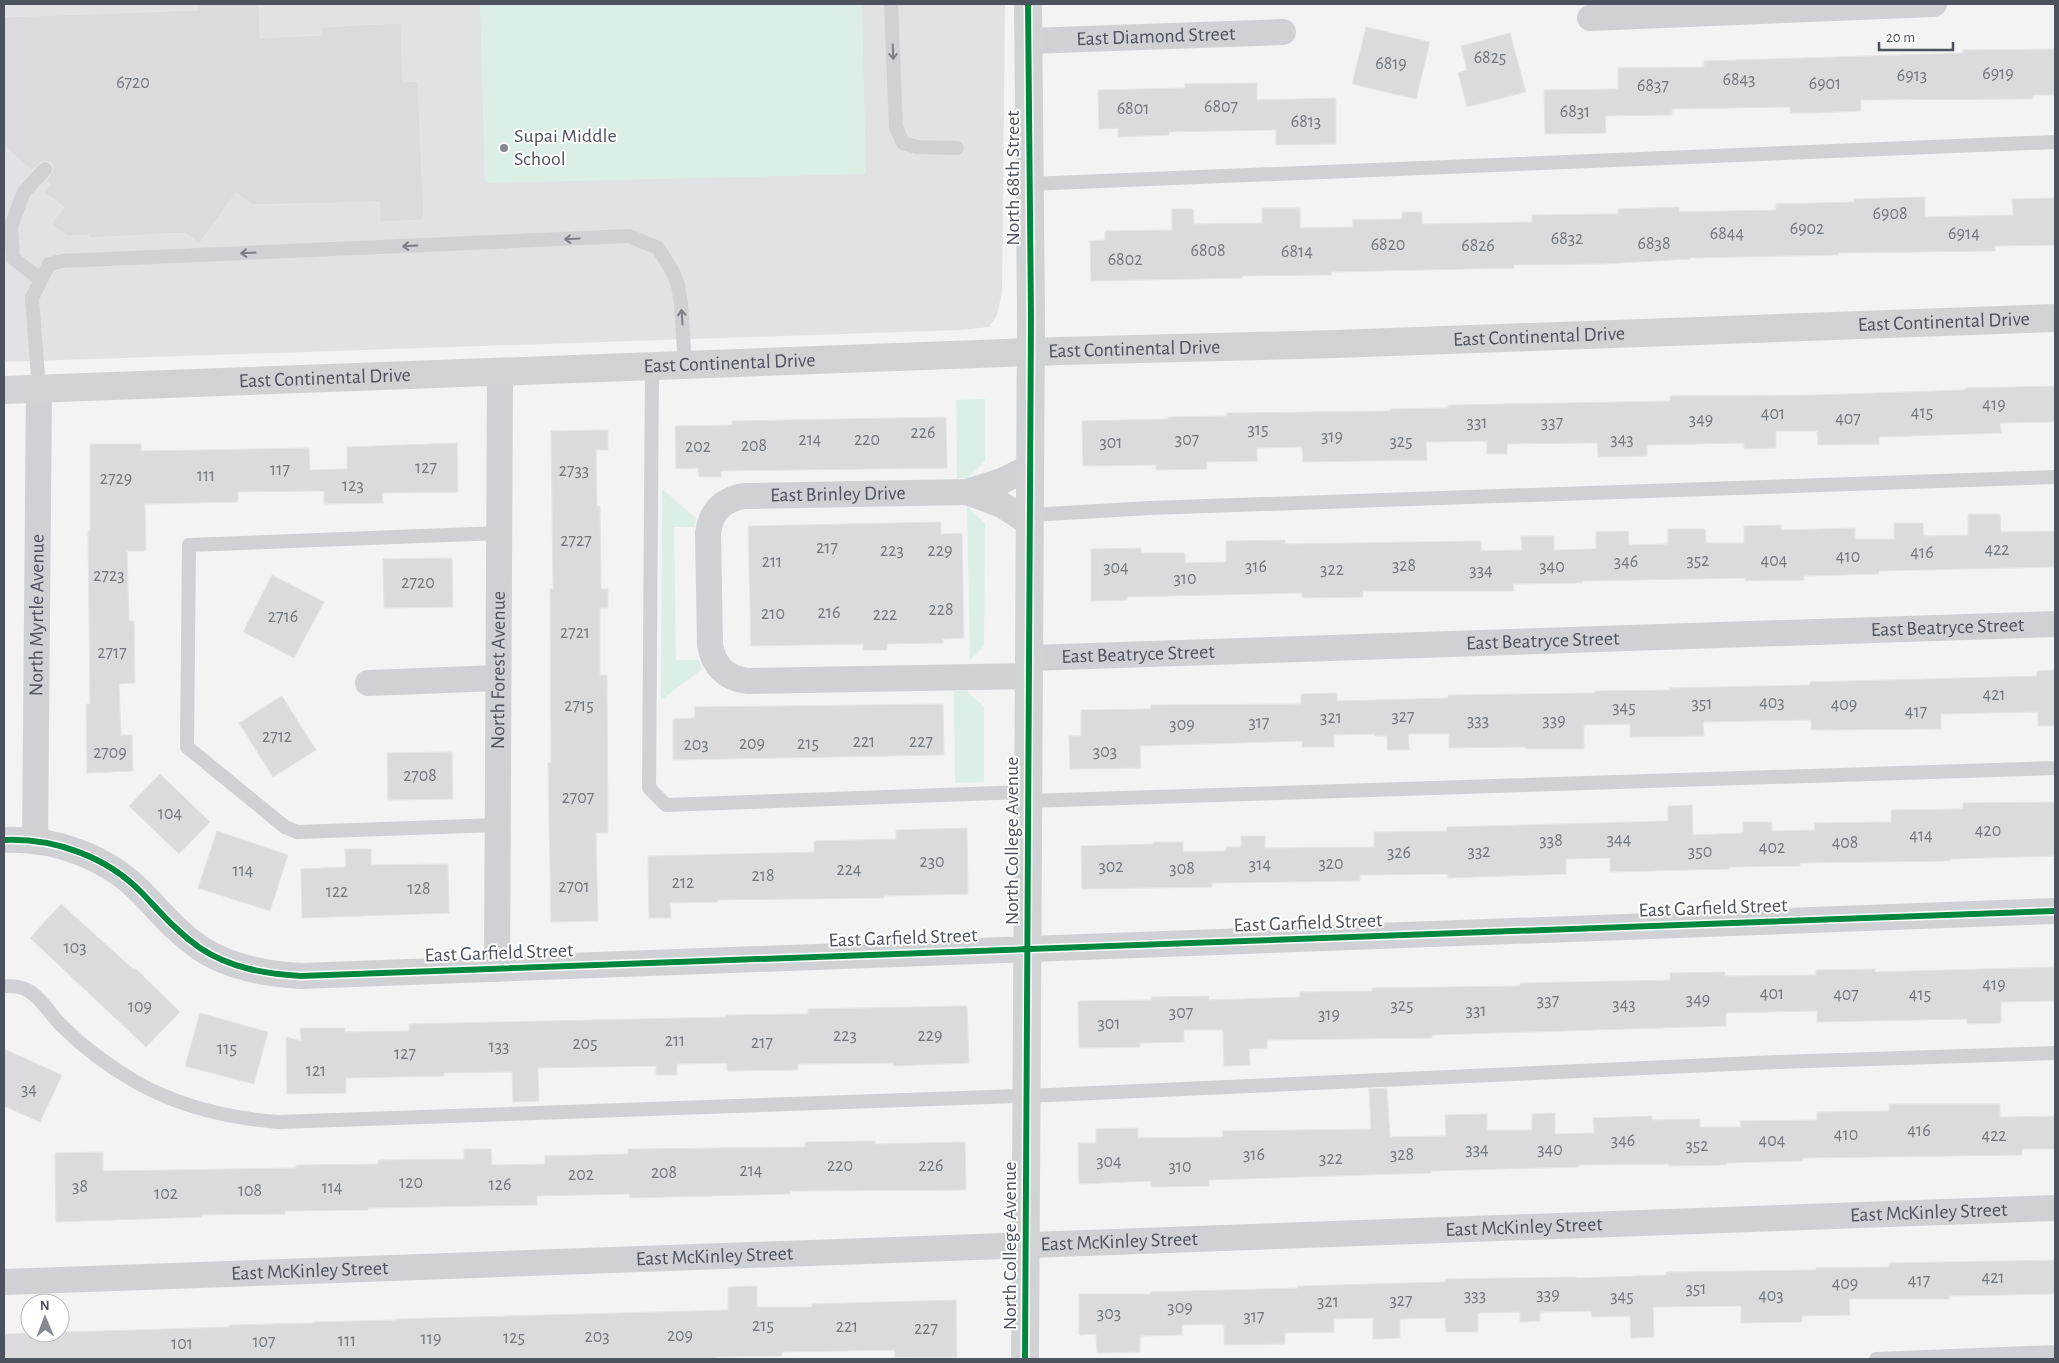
<svg xmlns="http://www.w3.org/2000/svg" width="2059" height="1363" font-family="'Alegreya Sans',sans-serif">
<rect width="100%" height="100%" fill="#f3f3f3"/>
<polygon fill="#e1e2e3" points="4,4 1005,4 1002,292 997,315 989,327 961,330 4,362"/>
<g fill="#dbefe6">
<polygon points="480,4 862,4 866,174 485,183"/>
<polygon points="985,399 985,461 968,478 957,478 956,400"/>
<polygon points="662,489 696,518 695,527 674,527 676,660 699,660 702,669 661,700"/>
<polygon points="967,507 985,523 984,646 970,660"/>
<polygon points="954,691 967,691 984,707 984,782 955,783"/>
</g>
<g fill="#dbdbdd" stroke="#e5e5e5">
<polygon points="198,4 259,4 260,38 322,35 322,27 401,23 403,82 418,81 424,220 380,222 379,202 253,205 236,193 199,244 185,233 89,238 89,235 67,236 51,224 64,207 44,192 50,184 46,181 53,171 53,166 50,162 43,161 32,170 4,147 4,17 198,10"/>
<polygon points="1366,27 1430,42 1416,99 1352,84"/>
<polygon points="1510,33 1526,92 1467,107 1458,73 1467,70 1461,46"/>
<polygon points="2055,49 2055,95 2033,95 2033,99 1861,100 1861,111 1813,113 1790,113 1790,107 1672,109 1672,115 1605,116 1606,133 1545,134 1544,90 1618,89 1618,68 1704,67 1704,61 1963,53 1963,50"/>
<polygon points="1257,83 1257,100 1336,98 1336,144 1276,145 1276,130 1169,132 1169,135 1118,137 1118,128 1099,129 1098,90 1185,88 1185,84"/>
<polygon points="1925,197 1925,217 2013,215 2012,199 2055,198 2055,245 1995,246 1995,251 1838,253 1838,255 1690,258 1690,259 1602,264 1514,265 1514,268 1331,272 1332,275 1243,276 1243,278 1091,281 1090,241 1105,240 1105,231 1172,230 1172,209 1193,209 1194,224 1262,223 1262,208 1300,208 1300,228 1353,227 1352,220 1402,219 1402,212 1422,212 1422,224 1532,222 1532,215 1618,214 1618,209 1679,207 1679,212 1776,210 1776,204 1854,202 1854,199"/>
<polygon points="2055,386 2055,422 2000,423 2001,433 1879,437 1879,444 1818,445 1817,431 1776,431 1776,448 1744,449 1744,443 1647,445 1647,456 1598,457 1597,443 1507,444 1507,454 1487,454 1487,441 1426,442 1427,460 1303,462 1302,447 1257,448 1257,461 1207,462 1207,469 1156,470 1156,465 1083,466 1082,421 1168,419 1168,417 1227,416 1227,413 1390,411 1390,409 1448,408 1448,405 1670,401 1670,396 1817,395 1965,390 1965,388"/>
<polygon points="946,417 947,468 721,471 721,477 699,477 698,468 676,469 675,426 732,425 732,421"/>
<polygon points="608,430 608,450 596,450 597,506 600,506 601,589 608,589 608,608 600,608 600,675 607,675 608,833 596,833 598,921 551,922 548,763 551,763 550,589 553,589 551,431"/>
<polygon points="457,443 458,492 382,493 383,503 324,504 324,491 238,492 238,502 145,504 146,551 127,551 129,621 134,621 135,683 119,684 121,735 132,735 133,771 87,773 86,704 90,704 88,531 90,531 90,444 141,444 141,451 309,448 310,470 347,469 347,447"/>
<polygon points="1968,514 2000,514 2001,532 2055,531 2055,567 1879,571 1879,574 1804,576 1804,580 1745,581 1745,578 1582,581 1582,583 1513,584 1514,591 1363,591 1363,597 1302,598 1302,593 1127,597 1127,600 1091,601 1091,549 1141,548 1141,553 1185,553 1185,563 1226,562 1226,541 1285,540 1285,544 1481,541 1481,551 1522,550 1521,536 1554,536 1554,550 1596,549 1596,532 1628,531 1629,545 1668,544 1668,529 1705,529 1706,543 1744,543 1744,526 1781,525 1781,530 1855,528 1855,539 1894,539 1894,523 1923,523 1924,536 1968,535"/>
<polygon points="941,522 941,534 962,533 964,638 943,639 943,643 887,644 887,650 863,650 863,644 751,646 748,526"/>
<polygon points="452,558 453,607 384,608 383,559"/>
<polygon points="272,575 324,602 294,658 243,632"/>
<polygon points="2055,670 2055,726 2038,726 2038,712 1941,714 1941,729 1811,730 1811,720 1703,722 1704,736 1630,737 1630,724 1584,725 1584,749 1525,749 1525,747 1449,748 1449,734 1408,734 1409,750 1387,750 1387,736 1375,736 1374,734 1334,735 1334,747 1302,747 1302,741 1140,746 1141,768 1070,769 1069,736 1081,736 1081,710 1151,709 1151,705 1301,704 1301,694 1337,693 1337,701 1448,698 1448,695 1595,693 1595,691 1669,690 1669,688 1810,685 1810,682 2037,676 2037,671"/>
<polygon points="282,696 316,750 273,777 239,723"/>
<polygon points="943,704 944,755 673,760 673,719 695,718 695,707"/>
<polygon points="452,752 453,799 388,800 387,753"/>
<polygon points="160,774 210,822 179,854 129,806"/>
<polygon points="2055,802 2055,856 1950,859 1950,861 1800,863 1800,866 1730,867 1730,869 1610,872 1610,858 1566,859 1566,874 1448,878 1448,874 1360,875 1360,881 1212,883 1212,887 1082,889 1081,846 1153,844 1153,842 1183,842 1183,852 1226,851 1226,847 1241,847 1241,836 1265,836 1265,848 1374,847 1374,832 1447,831 1447,827 1668,821 1668,806 1692,805 1693,835 1743,833 1743,822 1772,822 1772,831 1815,830 1814,823 1891,822 1891,810 1963,809 1963,803"/>
<polygon points="967,828 968,894 884,896 884,898 717,900 717,902 670,903 671,918 649,918 648,856 814,852 814,841 896,839 896,830"/>
<polygon points="217,831 288,855 270,911 198,888"/>
<polygon points="345,849 371,849 371,865 448,864 449,913 302,918 301,869 346,867"/>
<polygon points="61,904 133,969 135,968 180,1012 146,1047 30,938"/>
<polygon points="2055,967 2055,1001 2001,1002 2001,1023 1967,1024 1967,1019 1817,1022 1817,1011 1726,1013 1726,1026 1432,1035 1432,1038 1267,1040 1267,1048 1249,1049 1250,1065 1224,1066 1223,1030 1184,1030 1184,1042 1140,1043 1140,1047 1079,1048 1078,1001 1152,1000 1151,997 1209,996 1209,1000 1300,997 1300,992 1372,991 1372,988 1520,986 1520,983 1670,980 1670,973 1725,972 1725,976 1816,975 1816,970 1875,969 1875,972"/>
<polygon points="967,1006 969,1063 893,1066 893,1063 798,1064 798,1070 727,1071 727,1063 677,1064 677,1075 656,1075 656,1066 538,1068 539,1101 513,1102 512,1072 444,1073 444,1076 346,1078 346,1093 287,1094 286,1037 301,1041 300,1028 345,1028 345,1032 409,1031 409,1024 726,1017 726,1015 808,1014 808,1009"/>
<polygon points="200,1013 268,1032 254,1084 185,1066"/>
<polygon points="4,1049 62,1075 40,1122 4,1106"/>
<polygon points="1387,1088 1390,1137 1446,1136 1445,1115 1487,1114 1487,1130 1532,1130 1532,1114 1555,1113 1555,1134 1594,1133 1593,1118 1652,1116 1652,1120 1700,1119 1700,1127 1741,1127 1740,1121 1817,1120 1817,1112 1889,1111 1889,1104 2000,1104 2000,1117 2055,1116 2055,1149 2022,1149 2022,1155 1803,1158 1803,1161 1726,1163 1726,1165 1669,1166 1668,1164 1579,1165 1579,1167 1431,1171 1431,1173 1209,1180 1209,1186 1151,1187 1151,1181 1079,1184 1078,1143 1096,1143 1096,1129 1138,1128 1138,1138 1223,1137 1223,1131 1371,1129 1369,1089"/>
<polygon points="875,1141 875,1144 965,1142 966,1190 790,1191 790,1194 630,1198 629,1194 537,1196 537,1205 368,1208 368,1210 285,1211 285,1214 201,1215 201,1217 56,1222 55,1153 103,1152 103,1171 296,1168 296,1165 378,1164 378,1160 464,1159 464,1149 491,1149 492,1165 545,1164 545,1156 628,1154 628,1149 805,1147 805,1142"/>
<polygon points="2055,1260 2055,1294 1949,1296 1950,1299 1849,1299 1850,1315 1802,1316 1802,1322 1741,1323 1741,1306 1653,1307 1654,1337 1631,1338 1630,1316 1592,1317 1591,1311 1540,1312 1540,1321 1520,1322 1520,1312 1478,1313 1478,1332 1446,1332 1445,1318 1400,1319 1400,1338 1373,1339 1373,1318 1334,1319 1334,1332 1285,1333 1285,1344 1224,1345 1224,1324 1182,1325 1182,1335 1140,1336 1140,1352 1097,1353 1096,1334 1079,1335 1079,1294 1150,1294 1150,1292 1298,1288 1298,1286 1445,1282 1445,1279 1577,1277 1577,1278 1666,1275 1666,1272 1816,1270 1816,1268 1889,1267 1889,1263"/>
<polygon points="757,1286 757,1307 812,1307 812,1304 956,1300 957,1357 895,1358 895,1350 782,1352 782,1356 716,1357 716,1359 4,1359 4,1334 229,1327 229,1325 313,1323 313,1322 396,1320 396,1319 728,1310 728,1287"/>
</g>
<g fill="none" stroke-linecap="round" stroke-linejoin="round">
<g stroke="#cfd1d4" stroke-width="14">
<polyline points="891,4 896,127 903,143 917,147 957,148"/>
<polyline points="1029,184 2055,142"/>
<polyline points="40,279 13,258 11,226 24,192 45,169"/>
<polyline points="652,367 649,788 666,805 1028,792"/>
<polyline points="39,389 32,298 49,264 62,261 629,236 658,248 673,272 678,285 681,304 685,365"/>
<polyline points="1030,515 1150,508 2055,477"/>
<polyline points="1028,801 2055,768"/>
<polyline points="498,825 297,832 285,827 187,747 189,545 499,533"/>
<path d="M4 986C13 986 21 986 29 991 42 999 50 1014 61 1025 83 1047 108 1066 136 1082 180 1107 228 1118 278 1122L1050 1095 1777 1062 2055 1053"/>
<polyline points="1876,1359 2055,1352"/>
</g>
<g stroke="#cfd1d4" stroke-width="26">
<polyline points="1590,18 1934,4"/>
<path id="s1" d="M1028 41 1283 32"/>
<polyline points="967,492 1002,505 1030,523"/>
<path id="s2" d="M1029 658 2055 624"/>
<path id="s3" d="M1029 676 747 681C726 678 714 667 710 645L708 533C711 511 722 500 744 496L967 492 1002 481 1030 467"/>
<polyline points="368,683 498,678"/>
<path d="M4 840C54 838 106 856 142 893 161 913 177 932 200 948 230 968 266 974 301 976L2055 911"/>
<path id="s4" d="M35 841 39 389"/>
<path id="s5" d="M497 969 500 372"/>
<path id="s6" d="M4 1282 2055 1208"/>
</g>
<g stroke="#d1d2d4" stroke-width="28">
<path id="s7" d="M4 390 1061 351 1336 344 2055 318"/>
<polyline points="1025,1359 1031,317 1028,4"/>
</g>
<g stroke="#fff" stroke-width="9">
<g id="cycleway">
<path d="M4 840C54 838 106 856 142 893 161 913 177 932 200 948 230 968 266 974 301 976L2055 911"/>
<polyline points="1025,1359 1031,317 1028,4"/>
</g>
</g>
<use href="#cycleway" stroke="#00873e" stroke-width="6"/>
</g>
<defs><path id="oneway-shaft" d="M-6 0H5M1.5-3L5.5 0L1.5 3" fill="none" stroke-width="1.6" stroke-linecap="round" stroke-linejoin="round" transform="scale(1.25)"/></defs>
<g stroke="#7a7e87">
<use href="#oneway-shaft" transform="translate(893 52) rotate(88)"/>
<use href="#oneway-shaft" transform="translate(572 239) rotate(177)"/>
<use href="#oneway-shaft" transform="translate(410 246) rotate(177)"/>
<use href="#oneway-shaft" transform="translate(248 253) rotate(177)"/>
<use href="#oneway-shaft" transform="translate(682 317) rotate(-94)"/>
</g>
<circle fill="#868a92" stroke="#fff" stroke-width="2" cx="504" cy="148" r="5"/>
<g text-anchor="middle" dominant-baseline="central" stroke-width="4" stroke-linejoin="round" paint-order="stroke">
<g font-size="18" fill="#71767f">
<text x="1490" y="58">6825</text>
<text x="1391" y="64">6819</text>
<text x="1998" y="74">6919</text>
<text x="1912" y="76">6913</text>
<text x="1739" y="80">6843</text>
<text x="133" y="83">6720</text>
<text x="1825" y="84">6901</text>
<text x="1653" y="86">6837</text>
<text x="1221" y="107">6807</text>
<text x="1133" y="109">6801</text>
<text x="1575" y="112">6831</text>
<text x="1306" y="122">6813</text>
<text x="1890" y="214">6908</text>
<text x="1807" y="229">6902</text>
<text x="1727" y="234">6844</text>
<text x="1964" y="234">6914</text>
<text x="1567" y="239">6832</text>
<text x="1654" y="244">6838</text>
<text x="1388" y="245">6820</text>
<text x="1478" y="246">6826</text>
<text x="1208" y="251">6808</text>
<text x="1297" y="252">6814</text>
<text x="1125" y="260">6802</text>
<text x="1994" y="405">419</text>
<text x="1922" y="413">415</text>
<text x="1773" y="414">401</text>
<text x="1848" y="419">407</text>
<text x="1701" y="420">349</text>
<text x="1477" y="423">331</text>
<text x="1552" y="423">337</text>
<text x="1258" y="430">315</text>
<text x="923" y="433">226</text>
<text x="1332" y="437">319</text>
<text x="810" y="440">214</text>
<text x="867" y="440">220</text>
<text x="1187" y="440">307</text>
<text x="1622" y="440">343</text>
<text x="1401" y="442">325</text>
<text x="1111" y="443">301</text>
<text x="754" y="446">208</text>
<text x="698" y="447">202</text>
<text x="426" y="468">127</text>
<text x="280" y="470">117</text>
<text x="574" y="471">2733</text>
<text x="206" y="476">111</text>
<text x="116" y="479">2729</text>
<text x="353" y="486">123</text>
<text x="576" y="541">2727</text>
<text x="827" y="548">217</text>
<text x="1997" y="550">422</text>
<text x="892" y="551">223</text>
<text x="940" y="551">229</text>
<text x="1922" y="553">416</text>
<text x="1848" y="557">410</text>
<text x="1698" y="561">352</text>
<text x="1774" y="561">404</text>
<text x="772" y="562">211</text>
<text x="1626" y="562">346</text>
<text x="1404" y="566">328</text>
<text x="1256" y="567">316</text>
<text x="1552" y="567">340</text>
<text x="1116" y="568">304</text>
<text x="1332" y="570">322</text>
<text x="1481" y="571">334</text>
<text x="109" y="576">2723</text>
<text x="1185" y="579">310</text>
<text x="418" y="583">2720</text>
<text x="941" y="610">228</text>
<text x="829" y="613">216</text>
<text x="773" y="614">210</text>
<text x="885" y="615">222</text>
<text x="283" y="617">2716</text>
<text x="575" y="633">2721</text>
<text x="112" y="653">2717</text>
<text x="1994" y="695">421</text>
<text x="1772" y="703">403</text>
<text x="1702" y="704">351</text>
<text x="1844" y="705">409</text>
<text x="579" y="706">2715</text>
<text x="1624" y="708">345</text>
<text x="1916" y="712">417</text>
<text x="1403" y="717">327</text>
<text x="1331" y="718">321</text>
<text x="1478" y="721">333</text>
<text x="1554" y="721">339</text>
<text x="1259" y="723">317</text>
<text x="1182" y="725">309</text>
<text x="277" y="737">2712</text>
<text x="864" y="742">221</text>
<text x="921" y="742">227</text>
<text x="752" y="744">209</text>
<text x="808" y="744">215</text>
<text x="696" y="745">203</text>
<text x="1105" y="752">303</text>
<text x="110" y="753">2709</text>
<text x="420" y="776">2708</text>
<text x="578" y="798">2707</text>
<text x="170" y="814">104</text>
<text x="1988" y="831">420</text>
<text x="1921" y="836">414</text>
<text x="1619" y="840">344</text>
<text x="1551" y="841">338</text>
<text x="1845" y="843">408</text>
<text x="1772" y="848">402</text>
<text x="1479" y="852">332</text>
<text x="1700" y="852">350</text>
<text x="1399" y="853">326</text>
<text x="932" y="862">230</text>
<text x="1331" y="864">320</text>
<text x="1260" y="865">314</text>
<text x="1111" y="867">302</text>
<text x="1182" y="869">308</text>
<text x="849" y="870">224</text>
<text x="243" y="871">114</text>
<text x="763" y="876">218</text>
<text x="683" y="883">212</text>
<text x="574" y="887">2701</text>
<text x="419" y="889">128</text>
<text x="337" y="892">122</text>
<text x="75" y="948">103</text>
<text x="1994" y="985">419</text>
<text x="1772" y="994">401</text>
<text x="1846" y="995">407</text>
<text x="1920" y="995">415</text>
<text x="1698" y="1000">349</text>
<text x="1548" y="1001">337</text>
<text x="1624" y="1005">343</text>
<text x="1402" y="1006">325</text>
<text x="140" y="1007">109</text>
<text x="1476" y="1011">331</text>
<text x="1181" y="1013">307</text>
<text x="1329" y="1015">319</text>
<text x="1109" y="1024">301</text>
<text x="845" y="1036">223</text>
<text x="930" y="1036">229</text>
<text x="675" y="1041">211</text>
<text x="762" y="1043">217</text>
<text x="585" y="1044">205</text>
<text x="499" y="1047">133</text>
<text x="227" y="1049">115</text>
<text x="405" y="1054">127</text>
<text x="316" y="1071">121</text>
<text x="29" y="1090">34</text>
<text x="1919" y="1131">416</text>
<text x="1846" y="1135">410</text>
<text x="1994" y="1136">422</text>
<text x="1623" y="1141">346</text>
<text x="1772" y="1141">404</text>
<text x="1697" y="1146">352</text>
<text x="1477" y="1150">334</text>
<text x="1550" y="1150">340</text>
<text x="1254" y="1155">316</text>
<text x="1402" y="1155">328</text>
<text x="1331" y="1159">322</text>
<text x="1109" y="1162">304</text>
<text x="840" y="1166">220</text>
<text x="931" y="1166">226</text>
<text x="1180" y="1167">310</text>
<text x="751" y="1171">214</text>
<text x="664" y="1173">208</text>
<text x="581" y="1175">202</text>
<text x="411" y="1183">120</text>
<text x="500" y="1185">126</text>
<text x="80" y="1187">38</text>
<text x="332" y="1188">114</text>
<text x="250" y="1191">108</text>
<text x="166" y="1194">102</text>
<text x="1993" y="1278">421</text>
<text x="1919" y="1281">417</text>
<text x="1845" y="1284">409</text>
<text x="1696" y="1289">351</text>
<text x="1548" y="1295">339</text>
<text x="1475" y="1296">333</text>
<text x="1771" y="1296">403</text>
<text x="1622" y="1297">345</text>
<text x="1401" y="1301">327</text>
<text x="1328" y="1302">321</text>
<text x="1180" y="1308">309</text>
<text x="1109" y="1314">303</text>
<text x="1254" y="1317">317</text>
<text x="763" y="1326">215</text>
<text x="847" y="1327">221</text>
<text x="926" y="1329">227</text>
<text x="680" y="1336">209</text>
<text x="597" y="1337">203</text>
<text x="514" y="1338">125</text>
<text x="431" y="1339">119</text>
<text x="347" y="1341">111</text>
<text x="264" y="1342">107</text>
<text x="182" y="1344">101</text>
</g>
<g font-size="20" fill="#4c525e" stroke="#fff">
<text stroke="none"><textPath href="#s1" startOffset="128">East Diamond Street</textPath></text>
<text transform="translate(1013 178) rotate(-90)">North 68th Street</text>
<text stroke="none"><textPath href="#s7" startOffset="1941">East Continental Drive</textPath></text>
<text stroke="none"><textPath href="#s7" startOffset="1536">East Continental Drive</textPath></text>
<text stroke="none"><textPath href="#s7" startOffset="1131">East Continental Drive</textPath></text>
<text stroke="none"><textPath href="#s7" startOffset="726">East Continental Drive</textPath></text>
<text stroke="none"><textPath href="#s7" startOffset="321">East Continental Drive</textPath></text>
<text stroke="none"><textPath href="#s3" startOffset="600">East Brinley Drive</textPath></text>
<text stroke="none"><textPath href="#s4" startOffset="226">North Myrtle Avenue</textPath></text>
<text stroke="none"><textPath href="#s2" startOffset="919">East Beatryce Street</textPath></text>
<text stroke="none"><textPath href="#s2" startOffset="514">East Beatryce Street</textPath></text>
<text stroke="none"><textPath href="#s2" startOffset="109">East Beatryce Street</textPath></text>
<text stroke="none"><textPath href="#s5" startOffset="299">North Forest Avenue</textPath></text>
<text transform="translate(1012 841) rotate(-90)">North College Avenue</text>
<text transform="translate(1713 908) rotate(-2)">East Garfield Street</text>
<text transform="translate(1308 923) rotate(-2)">East Garfield Street</text>
<text transform="translate(903 938) rotate(-2)">East Garfield Street</text>
<text transform="translate(499 953) rotate(-2)">East Garfield Street</text>
<text stroke="none"><textPath href="#s6" startOffset="1926">East McKinley Street</textPath></text>
<text stroke="none"><textPath href="#s6" startOffset="1521">East McKinley Street</textPath></text>
<text stroke="none"><textPath href="#s6" startOffset="1116">East McKinley Street</textPath></text>
<text transform="translate(1010 1246) rotate(-90)">North College Avenue</text>
<text stroke="none"><textPath href="#s6" startOffset="711">East McKinley Street</textPath></text>
<text stroke="none"><textPath href="#s6" startOffset="306">East McKinley Street</textPath></text>
</g>
<g font-size="20" fill="#4c525e" stroke="#fff" text-anchor="start">
<text x="514" y="136">Supai Middle<tspan x="514" dy="23">School</tspan></text>
</g>
</g>
<rect width="2059" height="1363" fill="none" stroke="#4c525e" stroke-width="10"/>
<g transform="translate(45 1318) rotate(359)"><circle r="24" fill="#ffffff" stroke="#b7babf"/>
<path d="M0-4L9 19L0 12L-9 19Z" fill="#868a92"/>
<text y="-8" font-size="14" font-weight="bold" text-anchor="middle" fill="#4c525e">N</text>
</g>
<path d="M1879 42v8h74v-8" fill="none" stroke="#4c525e" stroke-width="2.5"/>
<text x="1886" y="42" font-size="15" fill="#4c525e" stroke="#ffffff" stroke-width="4" paint-order="stroke">20 m</text>
</svg>
